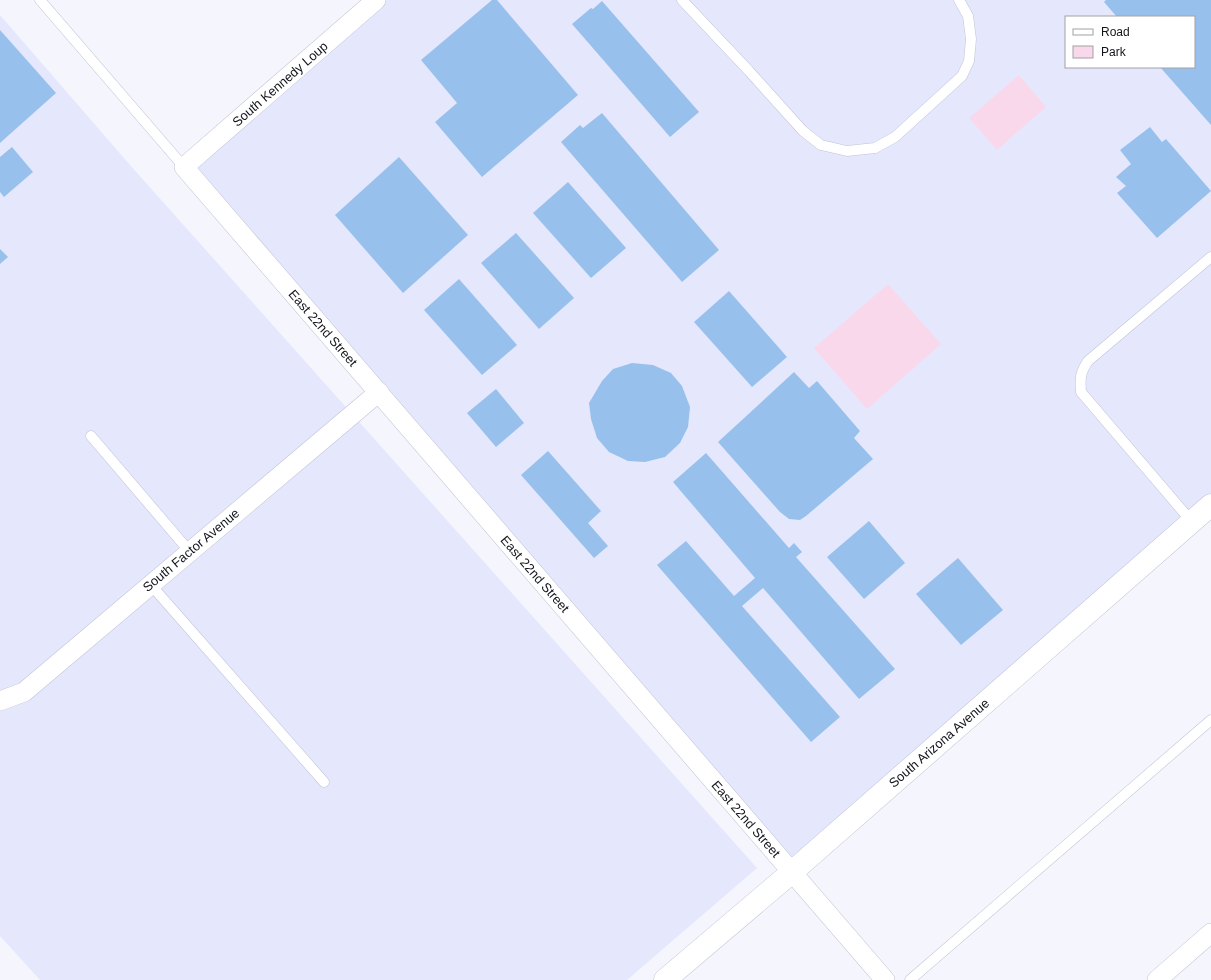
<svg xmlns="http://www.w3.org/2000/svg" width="1211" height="980" font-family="Arial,sans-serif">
<rect width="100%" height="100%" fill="#f4f5fd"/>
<g fill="#e5e8fd" fill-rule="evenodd">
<path d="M376 0H1211V505L792 872 184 167ZM1066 17H1194V67H1066Z"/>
<polygon points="0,15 130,165 757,868 627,980 40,980 0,936"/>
</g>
<g fill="#fad8eb">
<polygon points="1019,75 1046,107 997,150 969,118"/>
<polygon points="888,284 941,344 867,409 814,348"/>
</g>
<g fill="#98c0ec">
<polygon points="492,0 497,0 578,95 482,177 435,122 457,103 421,60"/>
<polygon points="1106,0 1211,0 1211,125 1160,67 1194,67 1194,17 1117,17 1104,2"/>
<polygon points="602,1 699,112 670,137 572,24 591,8 593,9"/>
<polygon points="0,30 56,93 0,143"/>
<polygon points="602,113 719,250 682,282 561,142 580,125 583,128"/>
<polygon points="1150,127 1162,142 1166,139 1211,191 1157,238 1117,193 1126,186 1116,177 1131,164 1120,150"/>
<polygon points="12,147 33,172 4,197 0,192 0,157"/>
<polygon points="399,157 468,235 403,293 335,215"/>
<polygon points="568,182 626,248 591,278 533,213"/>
<polygon points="516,233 574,298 539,329 481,263"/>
<polygon points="0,249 8,257 0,264"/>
<polygon points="459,279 517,345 482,375 424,310"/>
<polygon points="729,291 787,357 752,387 694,322"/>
<polygon points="632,363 653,365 671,373 682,386 690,407 688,427 680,443 665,457 645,462 628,461 609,452 597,438 591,419 589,403 602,381 613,369"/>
<polygon points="794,372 809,388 817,381 860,431 854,438 873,459 806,516 800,520 789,519 780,512 718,442"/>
<polygon points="496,389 524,423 496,447 467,413"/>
<polygon points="548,451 601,511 588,523 608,546 594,558 521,475"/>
<polygon points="706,453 789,548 794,543 802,552 796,557 895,669 859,699 763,588 742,606 840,717 811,742 657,565 686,541 734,596 755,578 673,482"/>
<polygon points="869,521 905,563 864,599 827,557"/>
<polygon points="958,558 1003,610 961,645 916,594"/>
</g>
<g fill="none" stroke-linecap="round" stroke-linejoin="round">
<g stroke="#c0c2d5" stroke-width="11">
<g id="lane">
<polyline points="40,0 184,167"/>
<polyline points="682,0 749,71 803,131 821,145 847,151 875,148 895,137 962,76 969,61 971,39 968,16 959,0"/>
<polyline points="91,436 190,552"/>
<path d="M1192 522 1081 392C1080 378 1080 373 1088 361L1211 257"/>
<polyline points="151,585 324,782"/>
<polyline points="910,980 1211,720"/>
</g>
</g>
<g stroke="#c0c2d5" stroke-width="20">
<g id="street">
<polyline points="376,0 184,167 885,980"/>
<polyline points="0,701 24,692 379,392"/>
<polyline points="1157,980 1211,933"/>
</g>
</g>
<g stroke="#c0c2d5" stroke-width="23">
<polyline id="secondary" points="665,980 792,872 1211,505"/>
</g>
<use href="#lane" stroke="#fff" stroke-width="10"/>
<use href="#street" stroke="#fff" stroke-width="19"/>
<use href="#secondary" stroke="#fff" stroke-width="22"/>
</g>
<g text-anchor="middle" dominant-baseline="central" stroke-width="4" stroke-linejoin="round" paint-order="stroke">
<g font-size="13" fill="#13141a" stroke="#fff">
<text transform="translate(280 84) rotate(-41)">South Kennedy Loup</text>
<text transform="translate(323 328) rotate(49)">East 22nd Street</text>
<text transform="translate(191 550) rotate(-40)">South Factor Avenue</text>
<text transform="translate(535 574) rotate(49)">East 22nd Street</text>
<text transform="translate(939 743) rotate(-41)">South Arizona Avenue</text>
<text transform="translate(746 819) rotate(49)">East 22nd Street</text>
</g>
</g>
<rect x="1065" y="16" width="130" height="52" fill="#ffffff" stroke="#a1a1a3"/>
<rect x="1073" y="29" width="20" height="6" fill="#ffffff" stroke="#a1a1a3"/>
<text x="1101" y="36" font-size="12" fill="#13141a">Road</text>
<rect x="1073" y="46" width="20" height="12" fill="#fad8eb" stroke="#a1a1a3"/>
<text x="1101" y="56" font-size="12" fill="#13141a">Park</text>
</svg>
